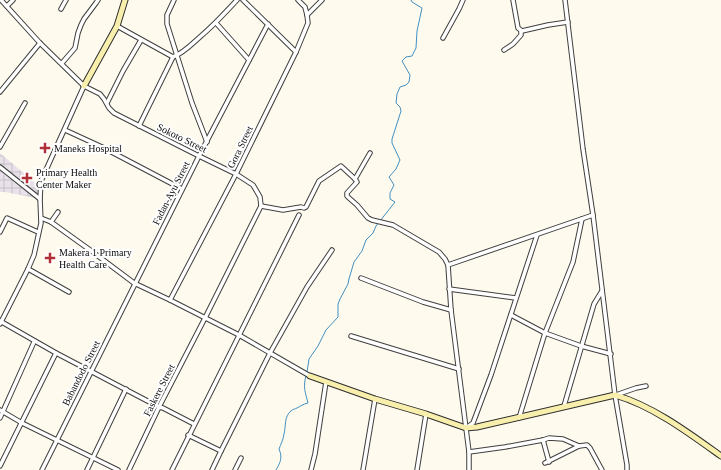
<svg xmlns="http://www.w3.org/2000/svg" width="721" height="470" font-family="'Times New Roman',serif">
<defs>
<pattern id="industrial-grid" width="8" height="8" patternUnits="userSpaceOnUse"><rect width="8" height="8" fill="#e9e1ea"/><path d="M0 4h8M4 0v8" fill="none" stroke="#c7c0c8"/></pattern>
</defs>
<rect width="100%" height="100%" fill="#fefaed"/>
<polygon fill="url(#industrial-grid)" points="0,153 40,187 36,198 5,192 0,192"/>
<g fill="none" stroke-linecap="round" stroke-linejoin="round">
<g stroke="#4290c2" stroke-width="1">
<polyline points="307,372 309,359 318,346 326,330 338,317 338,304 340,299 348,284 349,279 354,262 362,251 366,240 373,233 376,226 395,202 390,199 390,193 394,185 389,177 396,169 400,160 392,143 392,139 401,111 400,107 396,103 397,94 400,87 406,85 409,82 410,75 402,61 406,57 412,56 416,48 417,31 422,8 412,2 411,0"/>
<path d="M276 470C280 463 283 458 279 449 281 444 283 440 284 434 286 427 284 416 291 411 293 409 295 409 297 408 301 406 303 404 308 403 305 391 303 388 306 375"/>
</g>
<g stroke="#3f3f3f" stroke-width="5.5">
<g id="street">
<polyline points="1,0 40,43 84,86 100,94 104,99 109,108 114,113 199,156 236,174 253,185 260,197 261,206 205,318 159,407 129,470"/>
<polyline points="174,0 167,15 167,24 192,103 207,142"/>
<polyline points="243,0 296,52"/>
<polyline points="513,0 518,28 522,31 548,25 568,22"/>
<polyline points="565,0 583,149 593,215 615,395 627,465 627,470"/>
<polyline points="7,6 13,0"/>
<polyline points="61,9 66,0"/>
<polyline points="307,15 322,0"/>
<polyline points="216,23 249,60"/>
<polyline points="117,26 173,57"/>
<polyline points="443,38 459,9 463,0"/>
<polyline points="504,50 513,44 521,35 521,31"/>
<polyline points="62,63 75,48 78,33 81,25 84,19 96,3 98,0"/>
<polyline points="0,92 40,43"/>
<polyline points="107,103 123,71 141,40"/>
<path d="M139 126 173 57C184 53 192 44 201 36 214 25 225 13 237 0"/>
<polyline points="65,130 102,147 182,189"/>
<polyline points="0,147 25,103"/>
<polyline points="370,153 355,179 357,182 347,193 347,196 349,198 357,205 368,218 372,220 393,225 439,252 445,259 448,265 451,310 469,452 469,470"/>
<polyline points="0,167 40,199"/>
<polyline points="261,206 283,210 301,207 304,208 306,207 319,181 341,166 355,179"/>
<polyline points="41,218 51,222 90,250 134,283 170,300 239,335 310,376"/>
<polyline points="51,222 58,212"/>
<polyline points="0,232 7,218 38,232"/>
<polyline points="448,265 593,215"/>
<polyline points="28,269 30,270 69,292"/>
<polyline points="361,278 423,302 451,310"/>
<polyline points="449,289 516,298"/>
<polyline points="170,300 236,174 296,52 308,23 307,15 305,7 298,0"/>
<polyline points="511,315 545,333 581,346 611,354"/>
<polyline points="0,321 56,353 159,407 163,408 194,424"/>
<polyline points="0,324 28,269 34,255 41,223 40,199 41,181 84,86"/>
<polyline points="351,336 459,369"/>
<polyline points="616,395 636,388 646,386"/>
<polyline points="564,406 594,304 602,291"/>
<polyline points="0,410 22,423 118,470"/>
<polyline points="0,418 34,342"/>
<polyline points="519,418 545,333 573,262 582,219"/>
<polyline points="466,428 473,423 491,375 537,235"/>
<polyline points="188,435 221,451"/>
<polyline points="543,440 549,462"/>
<polyline points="469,452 505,447 543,440 549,438 563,439 579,446"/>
<polyline points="545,463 579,446 587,445 590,448 602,470"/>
<polyline points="0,466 56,353"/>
<polyline points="42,470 199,156 268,24"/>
<polyline points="87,470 126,389"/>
<polyline points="172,470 299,215"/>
<polyline points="212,470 221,451 270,353 307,287 332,250"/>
<polyline points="235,470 241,458"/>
<polyline points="311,470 315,454 326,382"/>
<polyline points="363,470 375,399"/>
<polyline points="417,470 426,414"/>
</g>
</g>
<g stroke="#2e2e2e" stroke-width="7">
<g id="secondary">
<polyline points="84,86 117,26 125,0"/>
<path d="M310 376 375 399 426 414 466 428 477 427 615 395C653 406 689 433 721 456"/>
</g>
</g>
<use href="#street" stroke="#fff" stroke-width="3.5"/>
<use href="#secondary" stroke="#f8efad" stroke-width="5"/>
</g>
<g fill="#b13037" stroke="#fff" stroke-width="1.5">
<path d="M43 142h4v4h4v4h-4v4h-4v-4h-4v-4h4z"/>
<path d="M25 172h4v4h4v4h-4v4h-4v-4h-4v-4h4z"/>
<path d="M48 252h4v4h4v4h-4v4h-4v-4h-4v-4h4z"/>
</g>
<g text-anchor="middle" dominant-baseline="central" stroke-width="4" stroke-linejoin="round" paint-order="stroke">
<g font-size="10" fill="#0c0c0c" stroke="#fff">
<text transform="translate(182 138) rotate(26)">Sokoto Street</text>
<text transform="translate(240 147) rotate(-64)">Gora Street</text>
<text transform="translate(171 193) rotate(-63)">Fadan-Ayu Street</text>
<text transform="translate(81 373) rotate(-63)">Babandodo Street</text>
<text transform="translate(159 390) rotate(-63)">Faskere Street</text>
</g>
<g font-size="10" fill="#0c0c0c" stroke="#fff" text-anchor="start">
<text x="54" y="148">Maneks Hospital</text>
<text x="36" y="172">Primary Health<tspan x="36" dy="12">Center Maker</tspan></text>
<text x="59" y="252">Makera 1 Primary<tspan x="59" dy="12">Health Care</tspan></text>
</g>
</g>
</svg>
